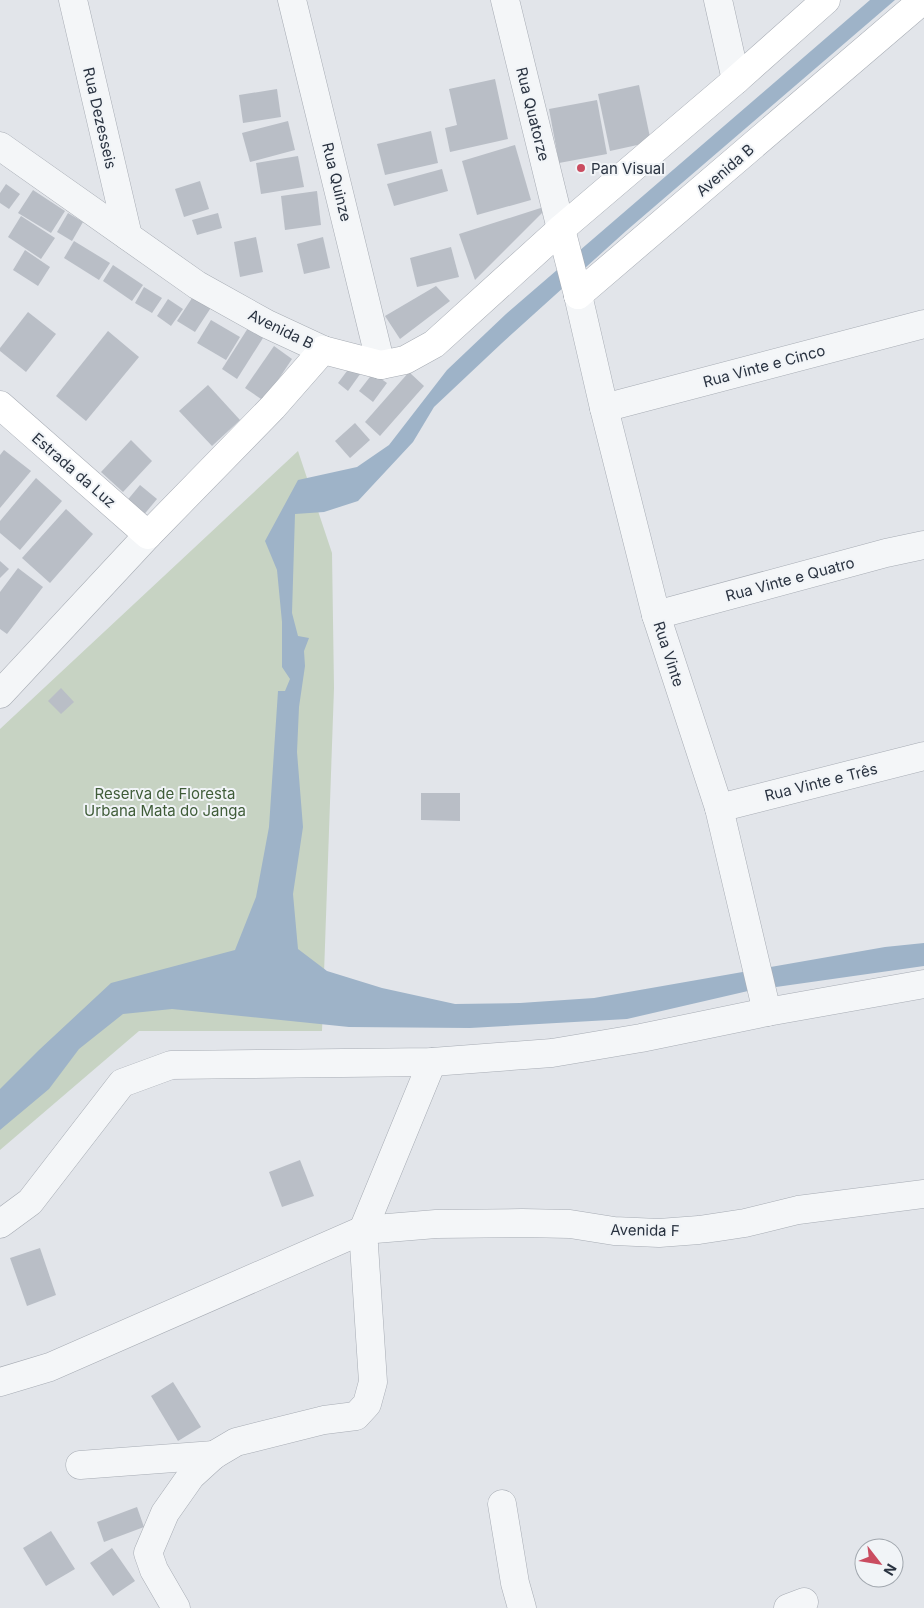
<svg xmlns="http://www.w3.org/2000/svg" width="924" height="1608" font-family="Inter,sans-serif">
<rect width="100%" height="100%" fill="#e2e5ea"/>
<polygon fill="#c7d3c3" points="298,451 332,553 334,688 322,1031 139,1031 0,1150 0,729"/>
<polygon fill="#9eb3c8" points="870,0 895,0 626,231 502,343 434,407 413,442 358,501 324,512 295,514 292,613 298,636 309,638 304,651 305,666 299,707 297,752 303,827 293,894 298,949 327,971 382,988 455,1004 520,1003 594,998 885,947 924,943 924,966 748,991 627,1019 470,1028 349,1027 172,1009 123,1014 79,1049 49,1089 0,1130 0,1089 39,1050 111,983 235,950 256,897 269,827 278,691 285,691 290,679 282,667 282,622 277,570 265,541 298,480 357,467 389,445 447,370 506,314"/>
<g fill="#b9bec6">
<polygon points="495,79 508,139 450,152 445,128 457,125 449,89"/>
<polygon points="639,85 651,142 610,151 598,94"/>
<polygon points="277,89 281,117 243,123 239,95"/>
<polygon points="597,100 607,154 559,163 549,109"/>
<polygon points="288,121 295,150 250,162 242,133"/>
<polygon points="431,131 438,163 385,175 377,144"/>
<polygon points="515,145 531,200 477,215 462,161"/>
<polygon points="298,156 304,187 261,194 256,163"/>
<polygon points="442,169 448,191 394,206 387,184"/>
<polygon points="200,181 209,209 184,217 175,189"/>
<polygon points="6,184 20,194 9,209 0,203 0,193"/>
<polygon points="33,190 65,211 51,233 18,213"/>
<polygon points="317,191 321,225 285,230 281,196"/>
<polygon points="550,205 475,280 459,234"/>
<polygon points="68,213 83,222 72,241 57,232"/>
<polygon points="218,213 222,228 197,235 192,220"/>
<polygon points="21,216 55,238 41,259 8,237"/>
<polygon points="256,237 263,272 240,277 234,242"/>
<polygon points="323,237 330,268 304,274 297,244"/>
<polygon points="74,241 110,263 99,280 64,258"/>
<polygon points="451,247 459,277 417,287 410,258"/>
<polygon points="25,250 50,267 38,286 13,270"/>
<polygon points="113,265 143,285 132,301 103,281"/>
<polygon points="436,286 450,301 400,339 385,316"/>
<polygon points="144,287 162,298 152,313 135,303"/>
<polygon points="194,295 212,306 195,332 177,321"/>
<polygon points="168,299 183,309 171,326 157,316"/>
<polygon points="28,312 56,334 26,372 0,351 0,348"/>
<polygon points="211,320 240,337 226,360 197,343"/>
<polygon points="248,328 263,338 237,379 222,369"/>
<polygon points="108,331 139,357 86,421 56,396"/>
<polygon points="274,346 292,359 264,401 245,388"/>
<polygon points="353,363 363,370 348,391 338,383"/>
<polygon points="409,372 424,386 380,436 365,422"/>
<polygon points="373,373 387,383 373,402 359,391"/>
<polygon points="208,385 240,420 212,446 179,411"/>
<polygon points="355,423 370,440 350,458 335,441"/>
<polygon points="131,440 152,461 123,492 101,472"/>
<polygon points="4,450 31,471 0,508 0,455"/>
<polygon points="36,478 62,501 20,550 0,533 0,521"/>
<polygon points="140,485 157,499 142,517 125,503"/>
<polygon points="66,509 93,534 50,583 22,558"/>
<polygon points="0,561 9,569 0,578"/>
<polygon points="18,568 43,587 7,634 0,629 0,592"/>
<polygon points="61,688 74,702 61,714 48,701"/>
<polygon points="421,793 460,793 460,821 421,820"/>
<polygon points="300,1160 314,1196 282,1207 269,1172"/>
<polygon points="40,1248 56,1295 27,1306 10,1258"/>
<polygon points="173,1382 201,1427 178,1441 151,1396"/>
<polygon points="137,1507 144,1527 104,1542 97,1522"/>
<polygon points="51,1531 75,1569 46,1586 23,1548"/>
<polygon points="112,1548 135,1581 113,1596 90,1563"/>
</g>
<g fill="none" stroke-linecap="round" stroke-linejoin="round">
<g stroke="#a7acb4" stroke-width="29">
<g id="minor">
<polyline points="73,0 128,236"/>
<polyline points="292,0 381,365"/>
<polyline points="505,0 561,229"/>
<polyline points="718,0 736,80"/>
<polyline points="0,146 197,285 267,324 323,350"/>
<polyline points="604,408 924,324"/>
<polyline points="656,615 886,553 924,545"/>
<polyline points="0,694 148,535"/>
<polyline points="719,808 924,756"/>
<polyline points="0,1224 30,1202 122,1083 171,1065 432,1062 552,1053 641,1038 767,1012"/>
<polyline points="0,1382 50,1367 363,1230 436,1224 522,1223 570,1224 614,1231 659,1233 699,1230 745,1223 798,1210 924,1194"/>
<polyline points="80,1465 214,1455"/>
<polyline points="502,1504 515,1583 522,1608"/>
<polyline points="176,1608 154,1570 148,1553 165,1513 191,1476 214,1455 236,1442 324,1420 356,1416 367,1404 373,1382 363,1230 432,1062"/>
<polyline points="788,1608 804,1602"/>
</g>
</g>
<g stroke="#a7acb4" stroke-width="29">
<polyline id="tertiary" points="578,295 604,408 656,615 719,808 767,1012 924,984"/>
</g>
<g stroke="#a7acb4" stroke-width="29">
<g id="secondary">
<polyline points="561,229 578,295"/>
<polyline points="578,295 923,0"/>
<polyline points="0,405 148,535 273,407 323,350 381,365 405,360 434,344 561,229 736,80 826,0"/>
</g>
</g>
<use href="#minor" stroke="#f4f6f8" stroke-width="28"/>
<use href="#tertiary" stroke="#f4f6f8" stroke-width="28"/>
<use href="#secondary" stroke="#fff" stroke-width="28"/>
</g>
<circle fill="#ca4c60" stroke="#f1f4f7" stroke-width="2" cx="581" cy="168" r="5"/>
<g text-anchor="middle" dominant-baseline="central" stroke-width="4" stroke-linejoin="round" paint-order="stroke">
<g font-size="15" fill="#2a3341" stroke="#f1f4f7">
<text transform="translate(533 114) rotate(76)">Rua Quatorze</text>
<text transform="translate(100 118) rotate(77)">Rua Dezesseis</text>
<text transform="translate(725 170) rotate(-41)">Avenida B</text>
<text transform="translate(337 182) rotate(76)">Rua Quinze</text>
<text transform="translate(281 329) rotate(26)">Avenida B</text>
<text transform="translate(764 366) rotate(-15)">Rua Vinte e Cinco</text>
<text transform="translate(74 470) rotate(41)">Estrada da Luz</text>
<text transform="translate(790 579) rotate(-15)">Rua Vinte e Quatro</text>
<text transform="translate(669 654) rotate(72)">Rua Vinte</text>
<text transform="translate(821 782) rotate(-14)">Rua Vinte e Três</text>
<text transform="translate(645 1230) rotate(1)">Avenida F</text>
</g>
<g font-size="15" fill="#2a3341" stroke="#f1f4f7" text-anchor="start">
<text x="591" y="168">Pan Visual</text>
</g>
<g font-size="15" fill="#3f5c38" stroke="#f1f4f7">
<text x="165" y="793">Reserva de Floresta<tspan x="165" dy="17">Urbana Mata do Janga</tspan></text>
</g>
</g>
<g transform="translate(879 1563) rotate(121)"><circle r="24" fill="#f1f4f7" stroke="#a1a7ae"/>
<path d="M0-4L9 19L0 12L-9 19Z" fill="#ca4c60"/>
<text y="-8" font-size="14" font-weight="bold" text-anchor="middle" fill="#2a3341">N</text>
</g>
</svg>
